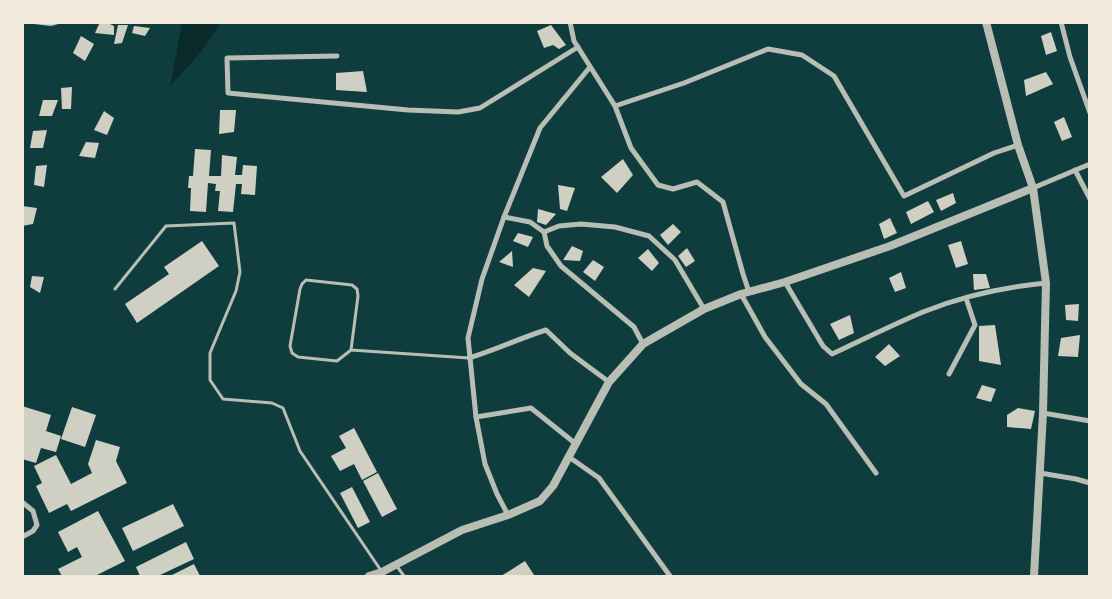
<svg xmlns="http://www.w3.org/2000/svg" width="1112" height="599" font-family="Jost,sans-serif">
<rect width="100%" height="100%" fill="#0f3d3e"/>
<polygon fill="#0a2a2b" points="182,23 221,23 200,53 170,86"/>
<g fill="#cfcfc3">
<polygon points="34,22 62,22 62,23 51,26 34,24"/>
<polygon points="100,22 106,22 114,26 114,35 95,33"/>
<polygon points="118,25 128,25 122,43 114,44"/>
<polygon points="551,25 566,45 559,49 553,45 544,48 537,31"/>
<polygon points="134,26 150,28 145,36 132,33"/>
<polygon points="1051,32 1057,51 1046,55 1041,36"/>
<polygon points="81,36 94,44 85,61 73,53"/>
<polygon points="363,71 367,92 336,90 336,73"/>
<polygon points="1046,72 1053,84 1026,96 1024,80"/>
<polygon points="72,87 71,109 62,109 61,88"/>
<polygon points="43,100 58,100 52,116 39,116"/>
<polygon points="220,110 236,110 234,132 219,134"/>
<polygon points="104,111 114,118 107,135 94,130"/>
<polygon points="1064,117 1072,137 1062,141 1054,122"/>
<polygon points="47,130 43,148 30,148 33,131"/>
<polygon points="86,142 99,143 95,158 79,156"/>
<polygon points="195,149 211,150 209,176 221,176 222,155 237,157 235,175 242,175 243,165 257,166 255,195 241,194 242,184 236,184 233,212 218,211 220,191 215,191 216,184 208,183 206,212 190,211 191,188 188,188 189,176 193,176"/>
<polygon points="623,159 633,175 617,193 601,177"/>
<polygon points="47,165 44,187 34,185 36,166"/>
<polygon points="558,185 575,188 567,211 560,209"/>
<polygon points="953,193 956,203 941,211 936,200"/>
<polygon points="928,201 934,212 911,224 906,212"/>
<polygon points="22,206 37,208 33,224 22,226"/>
<polygon points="538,209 556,214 546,225 537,222"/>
<polygon points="890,218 897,233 884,239 879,224"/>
<polygon points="673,224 681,232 668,245 660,235"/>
<polygon points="518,233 533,237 528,247 513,241"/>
<polygon points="202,241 219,266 137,323 125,304 169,274 164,267"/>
<polygon points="961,241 968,264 956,268 948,245"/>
<polygon points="572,246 583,251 580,261 563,260"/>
<polygon points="687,248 695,261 686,267 678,256"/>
<polygon points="648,249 659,263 652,271 638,258"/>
<polygon points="512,251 513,267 499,262"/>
<polygon points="593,260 604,267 595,281 583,272"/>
<polygon points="533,268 546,271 529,297 514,285"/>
<polygon points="901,272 906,288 895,292 889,278"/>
<polygon points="973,274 986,274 990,288 974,290"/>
<polygon points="32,276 44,277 40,293 30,287"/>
<polygon points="1079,304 1078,321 1066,320 1065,305"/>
<polygon points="850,315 854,333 839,340 830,324"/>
<polygon points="995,325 1001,365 979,361 979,326"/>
<polygon points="1080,335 1078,357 1058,356 1061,338"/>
<polygon points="889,344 900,356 885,366 875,357"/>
<polygon points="982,385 996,389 991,402 976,398"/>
<polygon points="22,406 51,415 46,431 61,436 56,452 41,448 36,463 22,459"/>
<polygon points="72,407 96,415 85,447 61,439"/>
<polygon points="1018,408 1035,411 1031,429 1007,427 1007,415"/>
<polygon points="354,428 377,472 362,480 354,464 340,471 331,456 346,448 339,436"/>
<polygon points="96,440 120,447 116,461 127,483 71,511 67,504 49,513 36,486 42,483 34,466 56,455 71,484 92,473 88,464"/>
<polygon points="378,473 397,509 382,517 363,481"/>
<polygon points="352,487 370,522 358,528 340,493"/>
<polygon points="173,504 184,526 133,551 122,528"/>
<polygon points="98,511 125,561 95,576 62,576 58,569 82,557 77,547 68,552 58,532"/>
<polygon points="186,542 194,559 158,576 140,576 136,567"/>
<polygon points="525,561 534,575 501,576"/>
<polygon points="194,564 200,576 170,576"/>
</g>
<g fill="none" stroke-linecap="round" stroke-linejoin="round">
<g stroke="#b8beb3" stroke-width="3">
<polyline points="115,289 166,226 234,223 240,272 236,291 210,353 210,380 223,399 272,403 283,408 300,451 382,572"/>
<polyline points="351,350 358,296 357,289 352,285 306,280 302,284 300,289 290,346 292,353 298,357 337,361 351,350 469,358"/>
<polyline points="396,565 404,576"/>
</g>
<g stroke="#b8beb3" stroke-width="5">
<polyline points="570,22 574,41 615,106 631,148 658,185 673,189 697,182 723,202 743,274 749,292"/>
<polyline points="1061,22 1070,57 1090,113"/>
<polyline points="337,56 227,58 228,93 408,110 458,112 480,108 578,47"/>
<polyline points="615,106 684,83 768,49 802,55 834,76 904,196 994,153 1018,145"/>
<polyline points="1075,170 1090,199"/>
<polyline points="1033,188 1090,164"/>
<polyline points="504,217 530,222 544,232 547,246 561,266 634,327 643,344"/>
<polyline points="544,232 559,226 581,224 615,227 649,236 675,260 704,309"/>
<path d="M785 282 823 346 832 354C862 340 892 325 923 312 962 296 1004 287 1046 283"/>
<polyline points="741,294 765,337 801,384 826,404 876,473"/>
<path d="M469 358C496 350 520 338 546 330L570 353 609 382"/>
<polyline points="949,374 975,325 966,298"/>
<polyline points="1043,413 1090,421"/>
<polyline points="476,417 531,408 576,444"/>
<polyline points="569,457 599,478 670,576"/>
<polyline points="1040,473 1076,479 1090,483"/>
<polyline points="22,502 33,511 37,525 33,531 22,537"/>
<polyline points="508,515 497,494 485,464 476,417 468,338 482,279 504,217 540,128 590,67"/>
</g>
<g stroke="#b8beb3" stroke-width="8">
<polyline points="986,22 1018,145 1033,188 1046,283 1043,413 1034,576"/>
<polyline points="369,576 382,572 462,530 508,515 540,501 553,486 609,382 643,344 704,309 741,294 785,282 890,246 1033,188"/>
</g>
</g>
<rect width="1112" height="599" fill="none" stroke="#f1e9da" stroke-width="48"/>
</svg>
